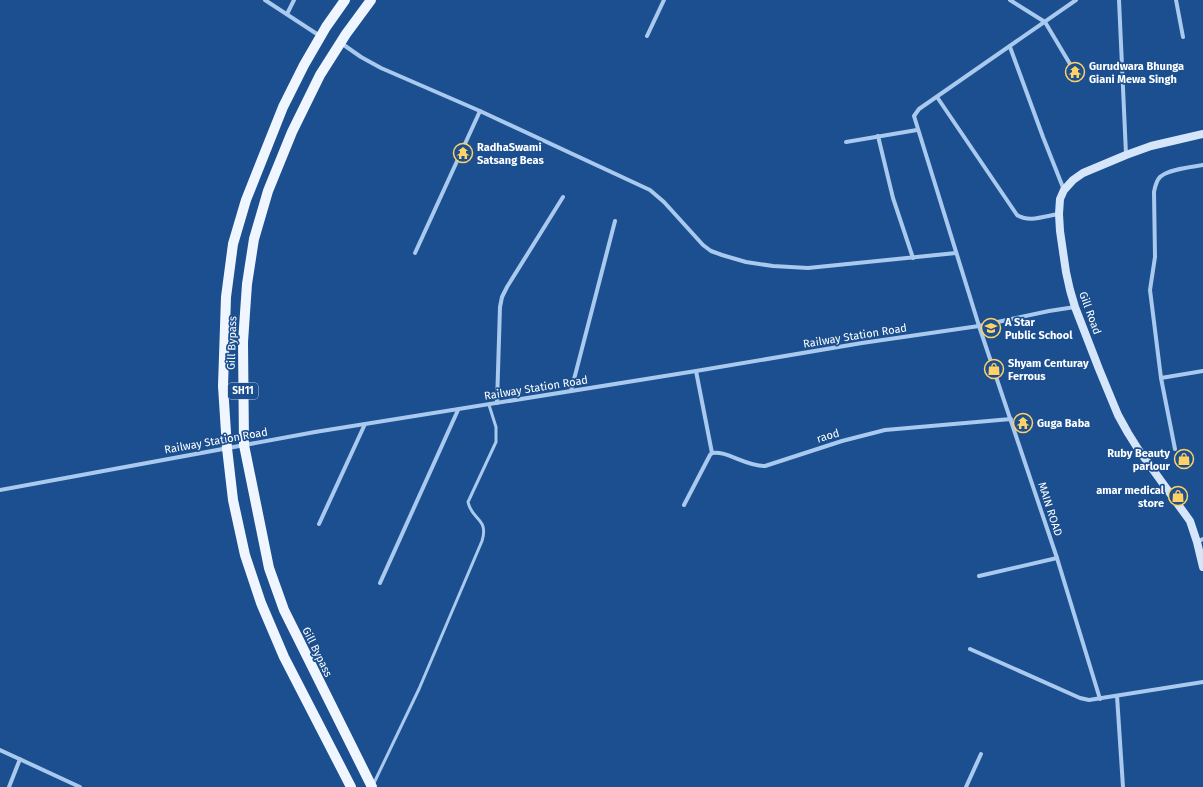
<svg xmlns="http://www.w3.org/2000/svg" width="1203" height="787" font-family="'Fira Sans',sans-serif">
<rect width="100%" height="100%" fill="#1b4f8f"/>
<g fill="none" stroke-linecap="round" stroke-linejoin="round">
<path stroke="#a9c9ee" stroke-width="3" d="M373 785 419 689 482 541C489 518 472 521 468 502L496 442V427L489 405"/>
<g stroke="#a9c9ee" stroke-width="4">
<polyline points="265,0 320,36"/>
<polyline points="1010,0 1045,22 1073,69"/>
<polyline points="1076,0 919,109 914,116 979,326 1057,558 1100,699"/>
<polyline points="1119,0 1126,154"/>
<polyline points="1176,0 1183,37"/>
<polyline points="287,14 294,0"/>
<polyline points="647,36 664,0"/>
<polyline points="341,43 361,57 381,68 480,111 650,190 664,202 703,245 711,251 722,255 746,262 773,266 808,268 956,253"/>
<polyline points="1010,47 1043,137 1064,190"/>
<path d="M937 97 1017 215C1029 223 1045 216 1059 214"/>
<polyline points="878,136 893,198 913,258"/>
<polyline points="846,142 917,130"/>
<polyline points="415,253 480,111"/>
<polyline points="696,371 712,453"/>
<polyline points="1161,378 1203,371"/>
<polyline points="571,391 615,221"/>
<polyline points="497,403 500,307 502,297 507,287 563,197"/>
<path d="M1175 449 1161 378 1150 290 1155 257 1154 192C1155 187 1156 181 1160 177 1168 169 1192 167 1203 165"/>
<polyline points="0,490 315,432 696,371 862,343 979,326 1049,311 1075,307"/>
<path d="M684 505 710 455 712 453C726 450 747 467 765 466L842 441 885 430 1011 419"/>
<polyline points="319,524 365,424"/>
<polyline points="1197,542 1203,539"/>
<polyline points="979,576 1057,558"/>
<polyline points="380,583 458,410"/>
<polyline points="970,649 1080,698 1089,700 1203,682"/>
<polyline points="1117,696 1123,787"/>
<polyline points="0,750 80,787"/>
<polyline points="9,787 20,759"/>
<polyline points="966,787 981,754"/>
</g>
<polyline stroke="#d6e6fa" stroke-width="8" points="1203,134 1151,146 1126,155 1083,173 1073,180 1064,190 1060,199 1059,214 1060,231 1066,272 1070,290 1075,307 1099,369 1118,415 1128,433 1138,449 1190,521 1197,542 1203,567"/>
<g stroke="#f0f6ff" stroke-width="10">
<polyline points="345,0 326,27 304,65 283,107 246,200 233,244 226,297 223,386 227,448 233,500 245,555 261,603 284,657 351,787"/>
<polyline points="371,0 346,34 320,75 292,132 268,191 254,239 247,284 243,342 244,445 269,568 284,610 372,787"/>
</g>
</g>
<defs>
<g id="temple-ring" transform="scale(1)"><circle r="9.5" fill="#1b4f8f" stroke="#ffd166" stroke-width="1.5"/><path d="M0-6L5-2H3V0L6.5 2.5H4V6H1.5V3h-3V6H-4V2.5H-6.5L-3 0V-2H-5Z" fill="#ffd166"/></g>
<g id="school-ring" transform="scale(1)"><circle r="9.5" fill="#1b4f8f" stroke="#ffd166" stroke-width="1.5"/><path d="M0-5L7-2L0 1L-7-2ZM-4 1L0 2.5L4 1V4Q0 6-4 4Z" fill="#ffd166"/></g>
<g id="shop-ring" transform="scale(1)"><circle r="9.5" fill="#1b4f8f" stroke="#ffd166" stroke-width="1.5"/><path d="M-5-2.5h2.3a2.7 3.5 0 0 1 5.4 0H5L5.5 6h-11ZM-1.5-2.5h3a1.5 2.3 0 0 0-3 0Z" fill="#ffd166"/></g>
</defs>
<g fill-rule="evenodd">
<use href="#temple-ring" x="1075" y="72"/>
<use href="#temple-ring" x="463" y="153"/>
<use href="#school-ring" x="991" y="328"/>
<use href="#shop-ring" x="994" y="369"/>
<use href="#temple-ring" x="1023" y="423"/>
<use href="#shop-ring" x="1184" y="459"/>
<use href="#shop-ring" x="1178" y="496"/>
</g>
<g text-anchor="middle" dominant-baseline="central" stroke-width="3.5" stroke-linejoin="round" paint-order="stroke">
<rect fill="#1b4f8f" stroke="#bbcadd" stroke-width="1" x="228" y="383" width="30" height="16" rx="3"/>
<g font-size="10" font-weight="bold" fill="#fff">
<text x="243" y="391">SH11</text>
</g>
<g font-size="11" font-weight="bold" fill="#fff" stroke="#1b4f8f" text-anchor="start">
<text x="1089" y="66">Gurudwara Bhunga<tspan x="1089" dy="13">Giani Mewa Singh</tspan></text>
<text x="477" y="147">RadhaSwami<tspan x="477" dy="13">Satsang Beas</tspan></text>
<text x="1005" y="322">A Star<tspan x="1005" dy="13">Public School</tspan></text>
<text x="1008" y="363">Shyam Centuray<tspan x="1008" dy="13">Ferrous</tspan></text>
<text x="1037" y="423">Guga Baba</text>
<text x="1170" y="453" text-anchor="end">Ruby Beauty<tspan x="1170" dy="13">parlour</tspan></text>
<text x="1164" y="490" text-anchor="end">amar medical<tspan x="1164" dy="13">store</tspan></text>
</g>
<g font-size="11" fill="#fff" stroke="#1b4f8f">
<text transform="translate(1090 313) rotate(70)">Gill Road</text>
<text transform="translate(855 336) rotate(-9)">Railway Station Road</text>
<text transform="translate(232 343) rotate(-88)">Gill Bypass</text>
<text transform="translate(536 388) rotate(-9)">Railway Station Road</text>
<text transform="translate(828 436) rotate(-17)">raod</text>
<text transform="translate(216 441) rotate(-10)">Railway Station Road</text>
<text transform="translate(1050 509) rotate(72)">MAIN ROAD</text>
<text transform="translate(317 652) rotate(64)">Gill Bypass</text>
</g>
</g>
</svg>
